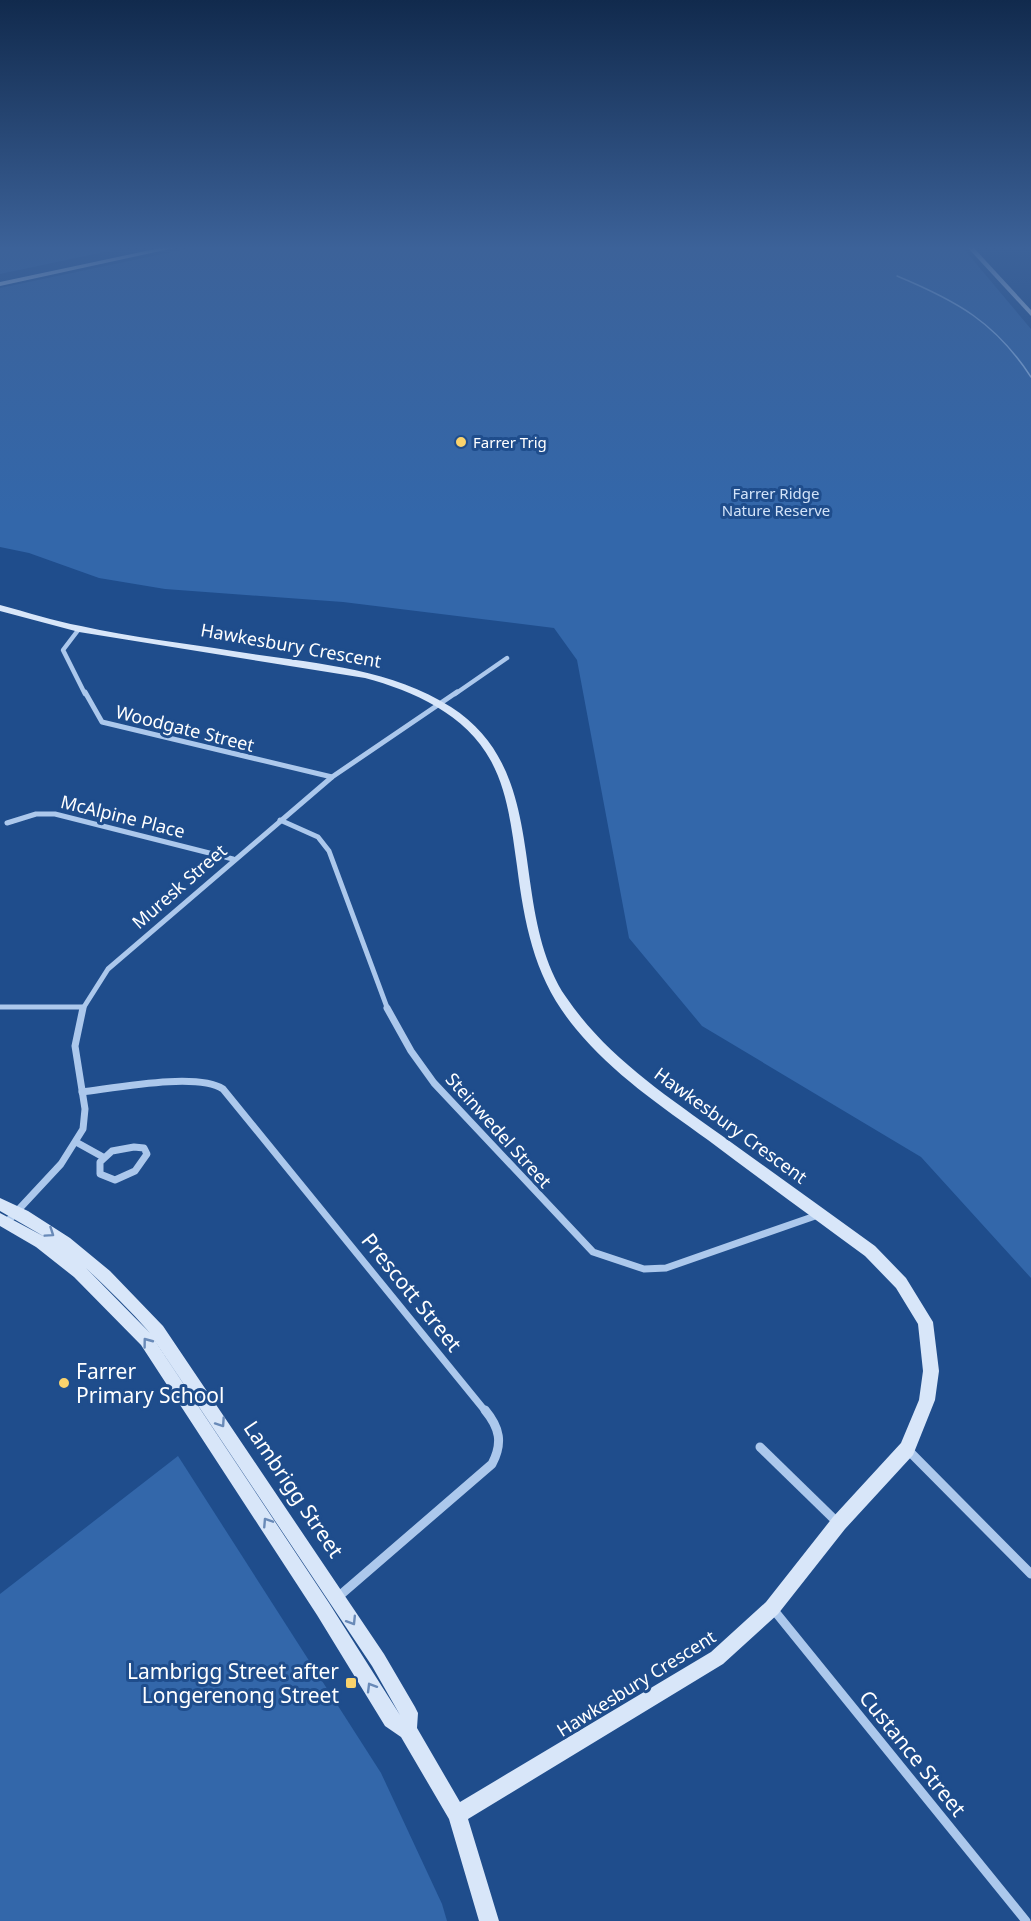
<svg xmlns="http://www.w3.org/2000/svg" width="1031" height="1921" font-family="'Noto Sans',sans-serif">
<rect width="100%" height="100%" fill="#1f4d8c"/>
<g fill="#3367aa">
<polygon points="0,248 123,248 0,274"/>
<polygon points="191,248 963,248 1031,329 1031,1278 921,1157 702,1026 629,938 577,660 554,628 343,602 165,589 99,578 29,553 0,547 0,288"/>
<polygon points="178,1456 381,1773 442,1904 447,1921 0,1921 0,1594"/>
</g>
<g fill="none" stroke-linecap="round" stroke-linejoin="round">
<path stroke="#a0c3ed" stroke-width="1.5" d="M897 276C957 301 995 322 1031 377"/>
<g stroke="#acc8ec" stroke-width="4.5">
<polyline points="79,629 63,650 85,694"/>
<polyline points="455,694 507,658"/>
</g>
<g stroke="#acc8ec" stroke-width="5">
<polyline points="85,692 102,722 332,777"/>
<polyline points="280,820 318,837 329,851 388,1010"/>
<polyline points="7,823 36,814 55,814 233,859"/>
<polyline points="0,1007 81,1007"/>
<polyline points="82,1010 108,969 332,777 457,692"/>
</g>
<g stroke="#acc8ec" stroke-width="7">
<polyline points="387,1008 411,1051 434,1083 593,1252 644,1269 666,1268 818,1215"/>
<path d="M82 1092C115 1088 197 1072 223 1089L486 1412"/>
<polyline points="76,1142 103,1157"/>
<polygon points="134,1147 144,1148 147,1154 135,1171 115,1180 100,1174 100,1162 112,1151"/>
<polyline points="7,1222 61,1164 83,1129 85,1109 75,1046 83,1008"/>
</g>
<g stroke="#acc8ec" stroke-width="9">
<polyline points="760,1447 838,1523"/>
<polyline points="907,1449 1031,1574"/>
<path d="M338 1597 492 1464C503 1443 500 1428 485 1410"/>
<polyline points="773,1609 1026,1921"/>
</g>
<g fill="#d8e6f9" fill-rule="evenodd">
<polygon points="968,248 974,248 1031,310 1031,316"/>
<path d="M0 605C27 612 53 621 81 626 131 637 183 643 233 651 306 663 387 666 451 707 554 773 506 907 566 997 606 1056 664 1094 721 1135 772 1172 824 1209 875 1246L906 1278 933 1322 939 1371 935 1400 913 1455 845 1529 778 1614 723 1664 468 1819 499 1921H479L449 1819 401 1737 385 1726 317 1615 141 1345 74 1277 36 1247 0 1226V1213L45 1237 0 1211V1198L28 1211 70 1238 110 1271 163 1326 384 1654 415 1707 418 1713 417 1728 460 1802 711 1652 766 1602 833 1517 901 1443 919 1400 923 1371 918 1324 896 1288 865 1256C812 1217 760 1179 708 1140 661 1106 613 1074 576 1029 535 980 525 928 517 866 512 831 508 792 491 761 466 714 413 691 365 678L79 632 0 611ZM86 1268C108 1289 130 1310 150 1333ZM151 1335 372 1666 400 1715 329 1603Z"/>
</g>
<polygon fill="#f2f7ff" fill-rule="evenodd" points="160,248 174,248 0,286 0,282"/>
</g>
<defs><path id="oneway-chevron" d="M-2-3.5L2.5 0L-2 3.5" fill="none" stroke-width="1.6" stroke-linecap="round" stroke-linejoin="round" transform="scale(1.5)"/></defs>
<g stroke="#698ab8">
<use href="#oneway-chevron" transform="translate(50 1233) rotate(34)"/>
<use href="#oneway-chevron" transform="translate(147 1342) rotate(-127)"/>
<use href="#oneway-chevron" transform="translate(221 1423) rotate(56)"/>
<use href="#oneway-chevron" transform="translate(267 1522) rotate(-123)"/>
<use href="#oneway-chevron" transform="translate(352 1621) rotate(58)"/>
<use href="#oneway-chevron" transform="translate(371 1687) rotate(-121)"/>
</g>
<linearGradient id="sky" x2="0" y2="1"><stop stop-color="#112a4d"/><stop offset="0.48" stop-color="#3c6299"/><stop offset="1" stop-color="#3c6299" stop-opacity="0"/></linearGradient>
<rect width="1031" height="517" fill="url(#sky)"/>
<g fill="#fad36c" stroke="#1f4d8c" stroke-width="2">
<circle cx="461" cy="442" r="6"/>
<circle cx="64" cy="1383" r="6"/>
<rect x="345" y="1677" width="12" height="12" rx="3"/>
</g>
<g text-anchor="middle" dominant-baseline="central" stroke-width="6" stroke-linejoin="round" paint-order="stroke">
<g font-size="15" fill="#fff" stroke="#1f4d8c" text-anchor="start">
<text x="473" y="442">Farrer Trig</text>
</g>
<g font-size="15" fill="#d2e3f9" stroke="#1f4d8c">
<text x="776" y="493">Farrer Ridge<tspan x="776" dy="17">Nature Reserve</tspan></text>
</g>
<g font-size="18" fill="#fff" stroke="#1f4d8c">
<text transform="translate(291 645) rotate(10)">Hawkesbury Crescent</text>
<text transform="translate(185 728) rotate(14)">Woodgate Street</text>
<text transform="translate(123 816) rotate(14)">McAlpine Place</text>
<text transform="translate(179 886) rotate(-41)">Muresk Street</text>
<text transform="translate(731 1125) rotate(36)">Hawkesbury Crescent</text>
<text transform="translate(499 1130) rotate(48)">Steinwedel Street</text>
<text transform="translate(636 1683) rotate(-32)">Hawkesbury Crescent</text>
</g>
<g font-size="21" fill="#fff" stroke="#1f4d8c">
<text transform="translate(412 1292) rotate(51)">Prescott Street</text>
<text transform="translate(294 1489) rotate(56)">Lambrigg Street</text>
<text transform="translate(913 1753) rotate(51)">Custance Street</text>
</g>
<g font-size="21" fill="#fff" stroke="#1f4d8c" text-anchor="start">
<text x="76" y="1371">Farrer<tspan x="76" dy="24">Primary School</tspan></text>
<text x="339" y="1671" text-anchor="end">Lambrigg Street after<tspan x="339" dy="24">Longerenong Street</tspan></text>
</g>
</g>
</svg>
